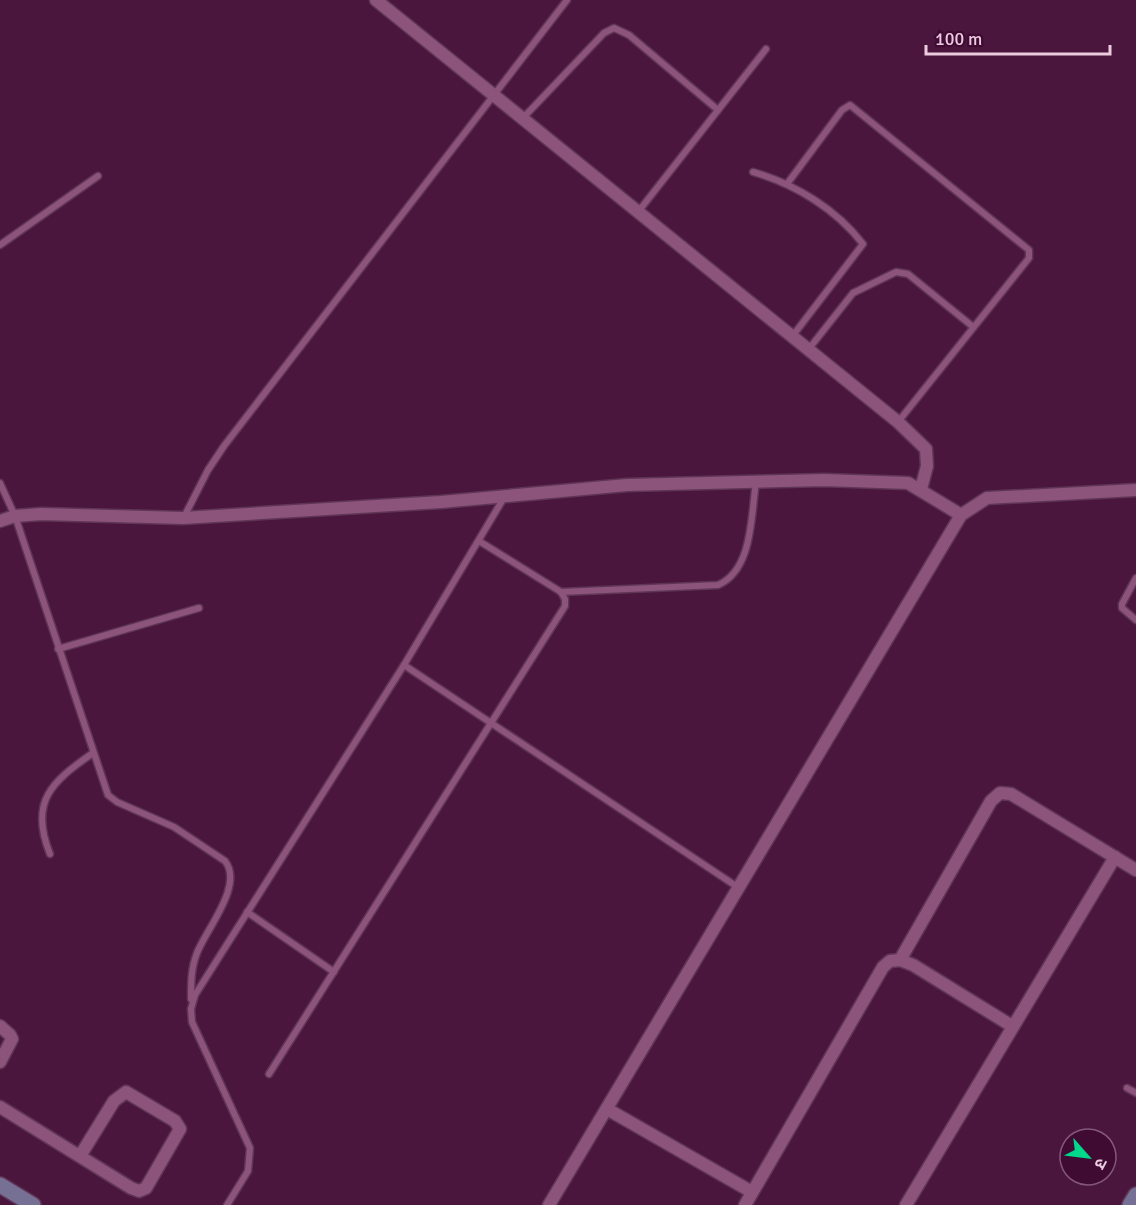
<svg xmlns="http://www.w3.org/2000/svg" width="1136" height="1205" font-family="Signika,'Noto Sans Devanagari',sans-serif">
<rect width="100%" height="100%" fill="#4a163d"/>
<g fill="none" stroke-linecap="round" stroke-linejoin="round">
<g stroke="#5f3555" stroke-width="9">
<g id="lane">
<polyline points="523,118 604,33 614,28 629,35 718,110"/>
<path d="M753 172C795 184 836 209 863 244L791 338"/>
<polyline points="787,184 842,110 850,105 1029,250 1029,258 898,422"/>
<polyline points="638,212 766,49"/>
<polyline points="0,245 98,176"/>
<polyline points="808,350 853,293 896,272 908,274 972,326"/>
<path d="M0 483 15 516 108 795 117 802 174 827 225 861C244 885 207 928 197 953 191 968 191 983 191 999"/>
<polyline points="184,517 208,470 224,446 567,0"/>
<polyline points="1136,578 1122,604 1122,608 1136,620"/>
<path d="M561 592 718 585C753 570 751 515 756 482"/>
<polyline points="58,649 199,608"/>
<polyline points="404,665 739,888"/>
<path d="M50 854C29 802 51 782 93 753"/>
<polyline points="247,912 334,972"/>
<polyline points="269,1074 565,606 565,599 561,592 479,541"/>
<polyline points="1127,1088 1136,1093"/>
<polyline points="227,1205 248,1171 250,1148 192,1022 191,1009 195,995 404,665 505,496"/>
</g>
</g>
<g stroke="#5f3555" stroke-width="15">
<g id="street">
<polyline points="376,0 898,422 926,449 927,466 921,489"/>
<polyline points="0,521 15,516 41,514 183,518 441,502 627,485 824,480 908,483 961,515"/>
<polyline points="900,960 991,801 1000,793 1011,794 1136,870"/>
<polyline points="0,1026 10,1035 12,1039 0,1062"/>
<polyline points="0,1107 131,1188 139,1191 146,1188 180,1129 175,1121 126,1092 114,1101 80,1156"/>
<polyline points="607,1109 752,1192"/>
<polyline points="549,1205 961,515 987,498 1136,490"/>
<polyline points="745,1205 883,967 890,961 900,960 913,965 1012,1026"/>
<polyline points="906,1205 1115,857"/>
</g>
</g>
<g stroke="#5f3555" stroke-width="18">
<g id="secondary">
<polyline points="0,1185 33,1205"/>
<polyline points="1130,1205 1136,1195"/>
</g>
</g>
<use href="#lane" stroke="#8c537b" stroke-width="6"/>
<use href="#street" stroke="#8c537b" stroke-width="12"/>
<use href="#secondary" stroke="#767094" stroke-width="15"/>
</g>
<g transform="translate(1088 1157) rotate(118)"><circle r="28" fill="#3f0b33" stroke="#845878" stroke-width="1.5"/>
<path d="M0-4.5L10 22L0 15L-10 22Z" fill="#00d98c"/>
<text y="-9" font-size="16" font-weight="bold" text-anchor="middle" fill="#eccbe0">उ</text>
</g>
<path d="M926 45v9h184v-9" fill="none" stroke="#eccbe0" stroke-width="3"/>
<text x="935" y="45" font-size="18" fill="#eccbe0" stroke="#3f0b33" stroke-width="4.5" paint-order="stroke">100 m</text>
</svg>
